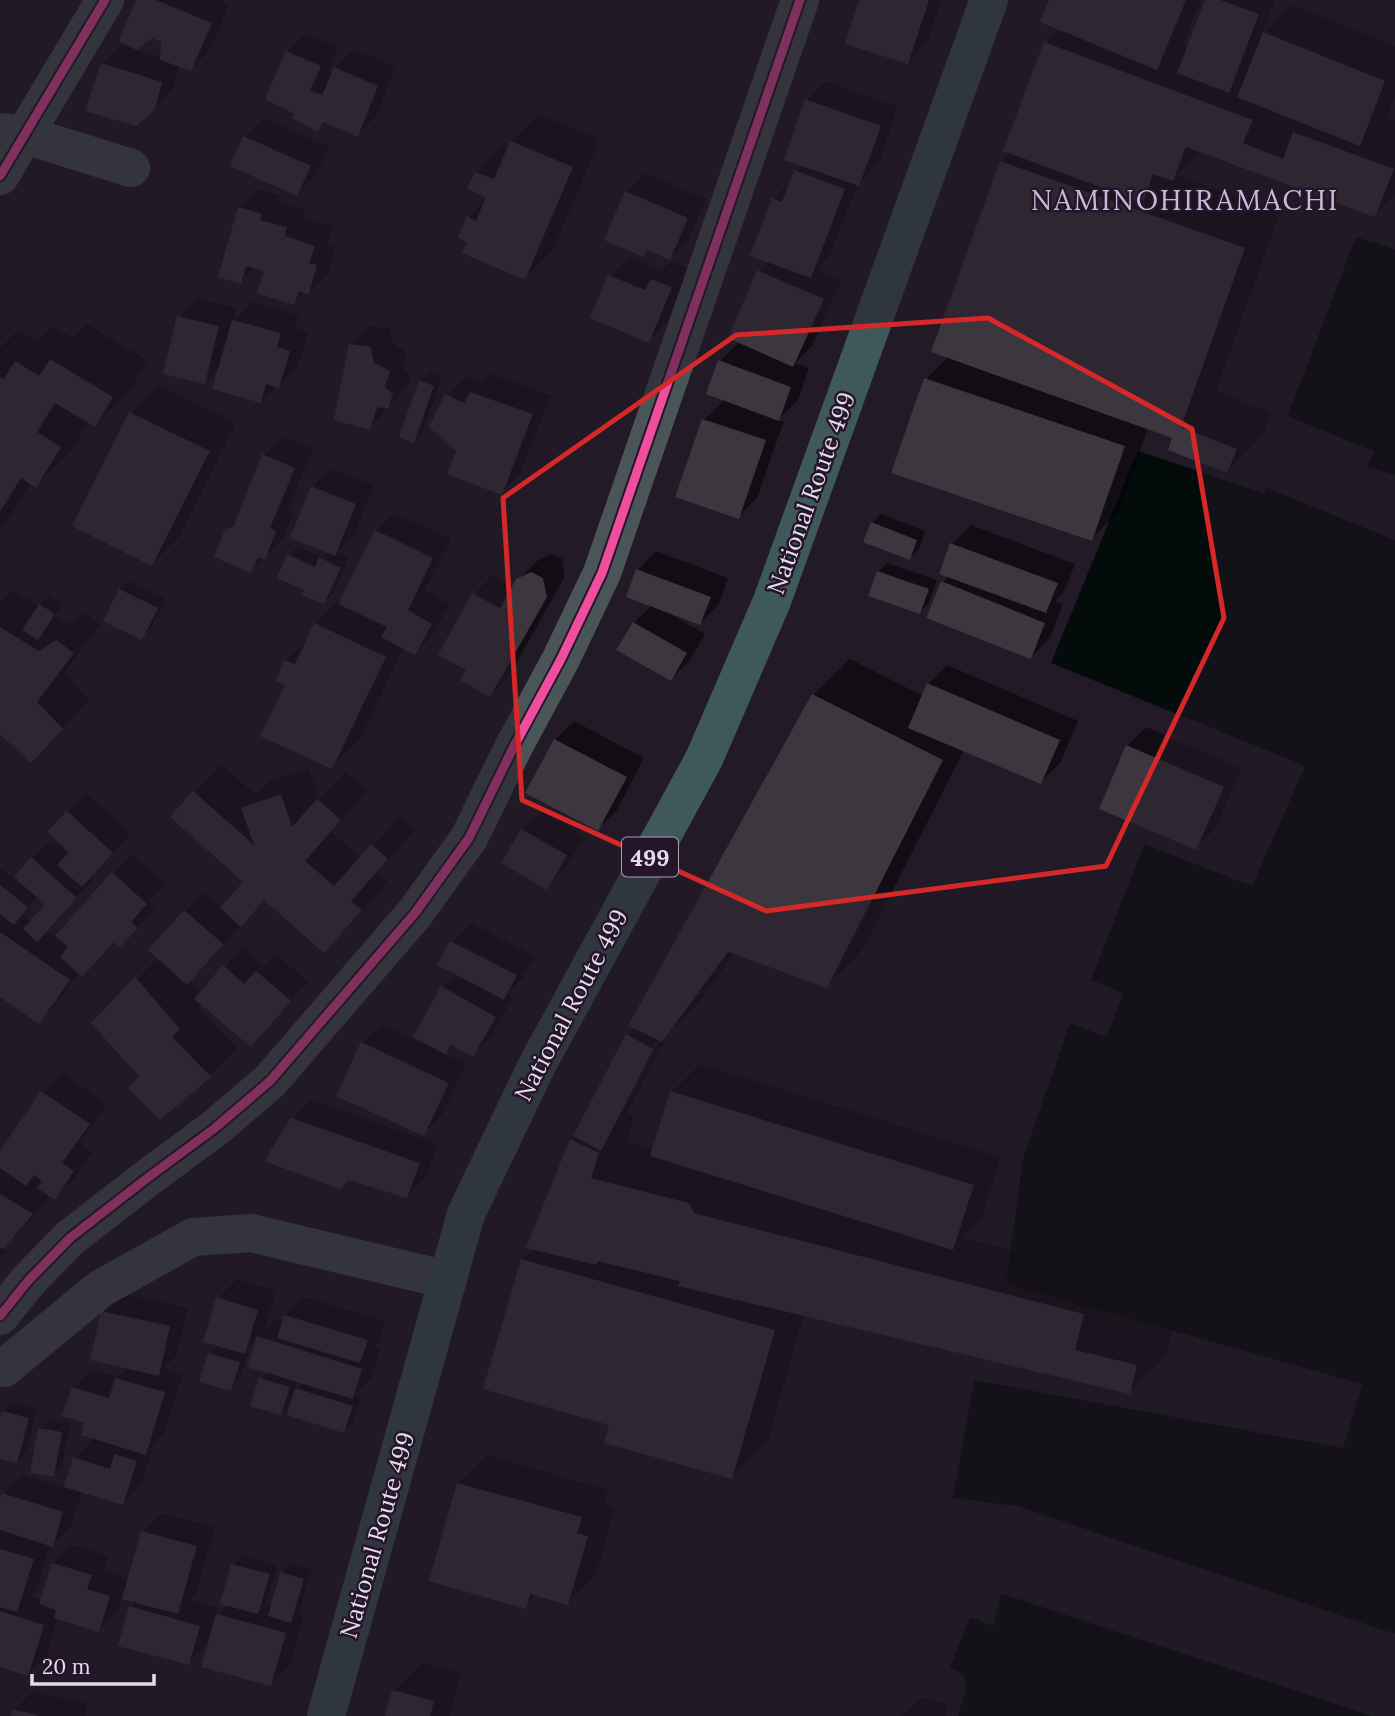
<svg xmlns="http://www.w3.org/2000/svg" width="1395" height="1716" font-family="Lora,serif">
<rect width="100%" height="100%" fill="#221a26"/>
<polygon fill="#030b0b" points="1356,237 1395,249 1395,1716 958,1716 966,1688 963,1675 950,1667 970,1617 993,1626 1022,1507 953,1498 974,1380 1343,1448 1362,1384 1006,1284 1023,1158 1070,1023 1107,1037 1123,993 1091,980 1144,844 1252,886 1305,766 1051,663 1138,451 1264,493 1291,407"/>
<g fill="#221a26">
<polygon points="1285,415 1375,452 1366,467 1395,475 1395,540 1262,486"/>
<polygon points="1014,1505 1395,1634 1395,1716 1372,1716 997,1592 1018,1509 1013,1509"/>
</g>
<g fill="#0007" fill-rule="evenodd">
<polygon points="138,0 219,0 229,4 210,50 191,69 179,65 173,89 154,109 102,64 121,45 162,58 163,41"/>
<polygon points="861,0 941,0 927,43 908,62"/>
<polygon points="1051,0 1201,0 1185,40 1181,44 1189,47 1207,0 1275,0 1260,37 1292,5 1395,46 1395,96 1387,117 1395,121 1395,195 1375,215 1201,150 1177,175 1280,212 1216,391 1272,413 1263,435 1227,471 1175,437 1148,428 1119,511 1091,539 926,379 948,357 933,351 1002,161 1011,152 1046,43 1060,29"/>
<polygon points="306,34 339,47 328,71 334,73 335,68 354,49 396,67 376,116 357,135 326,121 318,129 298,113 287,52"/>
<polygon points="826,81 898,107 878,165 858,184 829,257 817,269 841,280 812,346 795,363 809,368 798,400 778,420 784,421 757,498 738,517 704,420 725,399 720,361 740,341 759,271 769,261 773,199 792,180 796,171 802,165 807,100"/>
<polygon points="539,114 600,139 553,250 525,278 469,241 468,217 488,196 476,173 504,145 509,147 511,142"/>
<polygon points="264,118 329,147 316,175 297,194 245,137"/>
<polygon points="645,173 706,199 689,239 670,258 649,249 643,254 626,192"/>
<polygon points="259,189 279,195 277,201 305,209 303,217 333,227 327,244 335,246 328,274 309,293 305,292 294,303 266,270 255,267 240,282 240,208"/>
<polygon points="629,257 661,271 671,261 690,268 667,322 648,341 592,317 610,276"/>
<polygon points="197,298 237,308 234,320 252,302 298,315 295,328 308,332 298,367 261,401 221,366 204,382 178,317"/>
<polygon points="87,324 148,361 131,389 95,425 89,421 72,450 36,486 31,483 0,532 0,348 18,330 37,342 53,326 73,338"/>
<polygon points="370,326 390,329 393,344 407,352 403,368 411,375 406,388 369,428 351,345"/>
<polygon points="429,372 442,377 423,431 414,441 420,381"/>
<polygon points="490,374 551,395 520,474 501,493 432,427 447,395 466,376 481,383"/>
<polygon points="159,385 236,423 180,536 152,564 131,413"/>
<polygon points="283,436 313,449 288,509 294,512 283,539 251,570 226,530 239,517 264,455"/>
<polygon points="331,468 374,485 354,535 337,552 349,558 333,593 324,602 306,589 289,555 298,546 322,557 328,551 312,487"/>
<polygon points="395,513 451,539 425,591 450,604 434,634 415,653 404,647 360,739 332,767 287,684 278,680 286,661 310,637 316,624 344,595 376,531"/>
<polygon points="881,514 925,531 919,549 910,558 872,523"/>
<polygon points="971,525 1075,564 1064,592 1055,601 1063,604 1050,638 1031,657 943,582 949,576 952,544"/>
<polygon points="656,551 728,578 719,604 700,623 670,614 705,634 690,660 671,679 634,623 652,605 638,570"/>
<polygon points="551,554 562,559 565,576 509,676 490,695 468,669 441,655 474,594 493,575 514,587 517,581 537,561"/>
<polygon points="887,563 937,580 929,603 919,612 878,572"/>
<polygon points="129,581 166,599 150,629 141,638 120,590"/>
<polygon points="13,590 39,606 49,596 63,604 55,616 68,624 85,613 100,624 64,673 90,700 59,732 0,732 0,602"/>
<path d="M850 659 923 696 928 684 947 665 1078 721 1060 763 1041 782 964 750 863 949 827 986 735 952 698 1004 669 1032 627 1113 634 1116 626 1142 654 1149 672 1092 700 1064 1001 1157 981 1220 963 1238 1119 1278 1110 1314 1172 1329 1166 1356 1129 1392 804 1314 768 1440 732 1477 611 1424 522 1260 534 1248 571 1140 575 1137 627 1035 635 1028 813 695ZM656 1040 659 1042 623 1111H619Z"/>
<polygon points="574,721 644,758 617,810 598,829 555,740"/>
<polygon points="1146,727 1242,768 1215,829 1196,848 1127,746"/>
<polygon points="222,765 256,795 271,780 309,768 319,799 346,772 367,791 331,832 361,858 400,817 415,830 377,872 388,882 351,923 324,950 266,899 189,980 201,994 243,947 264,966 276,954 308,982 250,1045 202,1004 198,1008 237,1048 209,1075 142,1076 93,1023 159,957 185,911 204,892 222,908 246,881 194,792"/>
<path d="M87 794 131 833 92 876 94 878 45 931 62 943 113 873 132 854 165 884 149 902 155 908 120 945 115 941 79 972 57 1003 38 1022 0 995V870L1 869 32 894 34 892 32 858 51 840 69 855 72 852 68 812ZM38 895 48 904 32 922 22 915Z"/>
<polygon points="542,811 584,836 565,869 546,887 504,863 523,830"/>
<polygon points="471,923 535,956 522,979 507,994 514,997 492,1036 473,1055 454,1045 445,1054 466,1064 442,1115 423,1134 362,1043 381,1024 426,1045 443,987 457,974 439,965 452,942"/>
<polygon points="62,1073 107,1104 80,1143 92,1152 74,1179 55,1198 51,1195 31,1219 1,1248 6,1251 0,1259 0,1150 2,1151 43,1092"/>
<polygon points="311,1100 438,1144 426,1177 407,1196 292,1119"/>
<path d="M237 1279 276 1291 264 1332 277 1318 284 1321 285 1316 304 1297 385 1321 379 1342 373 1348 380 1350 371 1378 354 1395 361 1397 353 1422 344 1431 293 1402 281 1413 261 1379 268 1372 258 1339 244 1352 248 1353 240 1380 231 1389 210 1354 219 1345 218 1298ZM298 1380 304 1382 294 1392Z"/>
<polygon points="122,1293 188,1308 177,1355 164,1368 183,1374 164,1434 154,1444 142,1484 123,1503 82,1491 71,1526 52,1545 50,1544 36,1591 30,1596 42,1600 53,1564 72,1545 109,1556 105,1570 129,1578 142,1532 161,1513 215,1527 196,1593 190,1600 218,1608 214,1619 228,1605 233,1565 242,1556 278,1565 266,1604 273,1606 282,1573 291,1564 312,1570 299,1613 304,1615 290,1665 271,1684 210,1641 188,1663 131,1607 137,1601 122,1597 118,1611 99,1630 58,1617 47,1655 28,1674 0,1666 0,1505 3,1494 22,1475 65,1488 75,1458 95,1437 86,1422 73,1388 92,1369 118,1377 128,1367 103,1312"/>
<polygon points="12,1403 37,1409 26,1452 17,1461 0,1457 0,1424 3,1412"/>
<polygon points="49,1420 70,1423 62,1466 53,1475 40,1429"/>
<polygon points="487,1455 608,1490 604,1505 615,1508 596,1575 568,1603 538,1594 525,1607 431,1580 459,1483"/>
<polygon points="422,1663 461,1673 449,1716 387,1716 394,1691"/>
<polygon points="33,1691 87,1703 85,1716 13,1716 14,1710"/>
<polygon points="921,1697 948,1704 945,1716 902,1716"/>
</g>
<g fill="#3c363f">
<polygon points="136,0 156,0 212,23 191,71 160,60 161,42 152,38 137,50 119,41"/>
<polygon points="859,0 929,0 908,64 845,44"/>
<polygon points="1049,0 1186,0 1157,70 1040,22"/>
<polygon points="1205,0 1220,0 1259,14 1229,93 1177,73"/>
<polygon points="1263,32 1385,81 1360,146 1237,97"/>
<polygon points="1044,42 1253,120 1243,143 1283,159 1293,132 1394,169 1375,217 1186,147 1173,181 1153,174 1143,203 1003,151"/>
<polygon points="286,51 321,66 310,90 322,95 334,67 378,86 358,137 323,122 318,132 292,118 295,114 265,99"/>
<polygon points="101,63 162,82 155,110 136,126 85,111"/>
<polygon points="805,99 881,126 859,186 784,160"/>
<polygon points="243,136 311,166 297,196 230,166"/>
<polygon points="510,141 573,167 525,280 462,253 467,242 458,238 467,216 476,221 486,197 467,189 475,172 494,179"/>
<polygon points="1000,161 1245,248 1181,427 1237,449 1227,473 1168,450 1172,438 931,352"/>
<polygon points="794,170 845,189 811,278 750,256 772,198 782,202"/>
<polygon points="625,191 688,218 670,260 647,250 644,257 604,240"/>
<polygon points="238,207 262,214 260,220 287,227 285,236 315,246 309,263 317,265 309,294 299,292 294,305 257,293 264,271 246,266 241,284 218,277"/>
<polygon points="757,270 824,299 793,367 728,338"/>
<polygon points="608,275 645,290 651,279 672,287 649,343 590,318"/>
<polygon points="177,316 219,326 205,384 163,374"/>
<polygon points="232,320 281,333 277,347 290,351 279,388 266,384 261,403 212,389"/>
<polygon points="349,344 371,347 374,363 390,371 385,387 393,394 388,409 377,407 370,430 334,420"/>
<polygon points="50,359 113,397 95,427 55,403 37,432 61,447 36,488 21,478 0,512 0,377 4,379 15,361 39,376"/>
<polygon points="718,360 791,387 779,421 706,394"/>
<polygon points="924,378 1125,446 1092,541 891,473"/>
<polygon points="419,380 434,386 414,443 399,437"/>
<polygon points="470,392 533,414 502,495 447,474 456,451 429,427 445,394 464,403"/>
<polygon points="129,412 210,451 152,566 72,526"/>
<polygon points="702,419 766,440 739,519 675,497"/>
<polygon points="262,454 295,468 270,528 276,531 265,560 258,557 251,573 214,557 225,529 233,527"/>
<polygon points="311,486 356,504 335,556 290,538"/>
<polygon points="871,522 917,540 910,560 863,542"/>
<polygon points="375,530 433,558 408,610 432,624 415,655 381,637 387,627 338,604"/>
<polygon points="950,543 1058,583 1046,613 939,574"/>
<polygon points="287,554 315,567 319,557 341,568 324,604 302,595 304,590 277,578"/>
<polygon points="636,569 711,597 700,625 626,597"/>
<polygon points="877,571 929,589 920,614 868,596"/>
<polygon points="531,572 543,578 547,597 490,697 460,680 466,670 438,655 472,593 500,608 516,579"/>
<polygon points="941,581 1045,623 1031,659 926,618"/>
<polygon points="119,589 158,608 142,640 103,621"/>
<polygon points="39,604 55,614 38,640 22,630"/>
<polygon points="633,622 687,653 671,681 616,650"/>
<polygon points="314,623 386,657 332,769 260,736 285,685 276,681 284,660 295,664"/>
<polygon points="0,627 39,651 56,640 74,653 37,702 63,729 31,763 0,734"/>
<polygon points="927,683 1060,740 1041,784 908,728"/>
<polygon points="812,694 943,760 827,988 728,952 662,1042 628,1026"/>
<polygon points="554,739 627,777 598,831 525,793"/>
<polygon points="1126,745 1224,787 1196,850 1099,809"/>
<polygon points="193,791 254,845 241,808 281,794 292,827 317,799 341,820 305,861 334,886 371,844 388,859 351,901 362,910 324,953 264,900 241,927 220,908 243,882 170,817"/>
<polygon points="67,811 113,853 82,887 57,865 69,852 47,832"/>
<polygon points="521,829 567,855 547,890 501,863"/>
<polygon points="31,857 77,898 37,942 23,929 45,904 14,877"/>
<polygon points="112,872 147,904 131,922 138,928 120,947 114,942 82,977 60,957 68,947 55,936"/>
<polygon points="0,885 28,907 14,925 0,914"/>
<polygon points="184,910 223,944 187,985 148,950"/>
<polygon points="0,932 70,980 39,1024 0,997"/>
<polygon points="450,941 517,975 504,1000 437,965"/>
<polygon points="223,965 244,984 256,971 291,1001 251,1047 194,999"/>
<polygon points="135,977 180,1029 172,1037 211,1077 160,1120 128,1088 139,1076 91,1023"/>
<polygon points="441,986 496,1017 473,1057 451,1045 446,1055 413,1037"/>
<polygon points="626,1034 653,1049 601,1151 573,1136"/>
<polygon points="361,1042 449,1083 424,1136 336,1096"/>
<polygon points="41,1091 90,1124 62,1163 74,1171 55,1200 37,1188 42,1181 34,1175 26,1186 0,1168 0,1151"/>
<polygon points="670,1091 974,1185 953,1250 650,1156"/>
<polygon points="291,1118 420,1163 407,1198 349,1180 340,1189 264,1161"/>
<polygon points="570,1139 599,1153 591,1178 689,1203 694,1213 1084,1314 1075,1350 1137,1365 1130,1394 678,1286 680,1281 597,1261 597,1265 526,1248"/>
<polygon points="0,1194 33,1214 3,1249 0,1247"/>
<polygon points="521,1259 775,1330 732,1479 604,1443 609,1425 483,1389"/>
<polygon points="216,1297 258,1310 245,1354 203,1342"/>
<polygon points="101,1311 170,1326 159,1376 90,1360"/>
<polygon points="284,1315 368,1340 360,1363 277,1338"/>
<polygon points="257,1336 362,1369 353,1399 247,1367"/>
<polygon points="208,1353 240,1362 231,1391 199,1382"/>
<polygon points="115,1378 165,1392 146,1455 81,1435 84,1423 62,1416 72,1387 109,1398"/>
<polygon points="259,1378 290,1387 281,1415 250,1406"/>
<polygon points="295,1388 353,1406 344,1433 287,1415"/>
<polygon points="2,1411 29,1418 17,1463 0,1459 0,1417"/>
<polygon points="38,1428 62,1432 54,1477 30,1473"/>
<polygon points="114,1454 137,1461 123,1505 64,1487 73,1457 110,1469"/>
<polygon points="457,1483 582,1517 577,1533 588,1536 568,1605 530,1594 526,1609 429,1581"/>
<polygon points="2,1493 63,1512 53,1547 0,1530 0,1499"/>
<polygon points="141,1531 197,1546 178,1614 122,1599"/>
<polygon points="0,1549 34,1559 17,1612 0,1607"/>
<polygon points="52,1563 92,1575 87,1589 110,1596 99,1632 54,1618 56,1610 39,1604"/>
<polygon points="231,1564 270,1574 258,1614 220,1604"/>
<polygon points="280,1572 304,1579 291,1623 268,1616"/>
<polygon points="129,1606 200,1626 189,1665 118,1646"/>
<polygon points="0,1611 44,1625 28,1676 0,1667"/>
<polygon points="216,1614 286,1633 271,1686 201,1667"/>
<polygon points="392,1690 434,1701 430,1716 385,1716"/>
<polygon points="12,1709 38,1715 37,1716 11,1716"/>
</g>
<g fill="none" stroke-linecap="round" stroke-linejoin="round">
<g stroke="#4a5558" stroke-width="38">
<polyline points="2,132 25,135 131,168"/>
<polyline points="0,176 105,0"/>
<polyline points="0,1316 28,1281 70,1238 146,1179 215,1128 270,1081 415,913 469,838 513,748 561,659 602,573 800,0"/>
<polyline points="0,1368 4,1368 100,1289 193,1237 251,1233 448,1280"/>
</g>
<polyline stroke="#3f595b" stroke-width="38" points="326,1716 466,1214 536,1067 704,759 772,601 989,0"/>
<g stroke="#24152b" stroke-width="13">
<g id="cycleway">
<polyline points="0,176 105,0"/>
<polyline points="0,1316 28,1281 70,1238 146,1179 215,1128 270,1081 415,913 469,838 513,748 561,659 602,573 800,0"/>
</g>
</g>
<use href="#cycleway" stroke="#ef4d9e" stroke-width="9"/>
</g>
<path d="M0 0H1395V1716H0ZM988 318 1192 429 1224 618 1106 866 766 911 522 800 503 498 736 335Z" fill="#221a26" fill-opacity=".55" fill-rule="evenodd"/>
<path fill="none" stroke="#d62828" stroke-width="5" stroke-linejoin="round" d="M988 318 1192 429 1224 618 1106 866 766 911 522 800 503 498 736 335Z"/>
<g text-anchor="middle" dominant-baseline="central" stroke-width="5" stroke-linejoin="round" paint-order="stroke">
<rect fill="#24152b" stroke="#aba0b1" stroke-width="2" x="622" y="837.5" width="56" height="39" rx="5"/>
<g font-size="23" font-weight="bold" fill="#e5dbea">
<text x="650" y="857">499</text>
</g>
<g font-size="24" fill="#e5dbea" stroke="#24152b">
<text transform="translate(811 493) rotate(-70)">National Route 499</text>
<text transform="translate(571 1005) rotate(-62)">National Route 499</text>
<text transform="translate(377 1535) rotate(-74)">National Route 499</text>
</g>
<g font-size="28" letter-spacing="2" fill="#ccb9d6" stroke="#24152b">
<text x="1185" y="200">NAMINOHIRAMACHI</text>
</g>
</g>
<path d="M32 1674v10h122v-10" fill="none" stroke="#e5dbea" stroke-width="3.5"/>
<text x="42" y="1674" font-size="21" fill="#e5dbea" stroke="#24152b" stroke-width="5" paint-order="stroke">20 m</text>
</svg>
